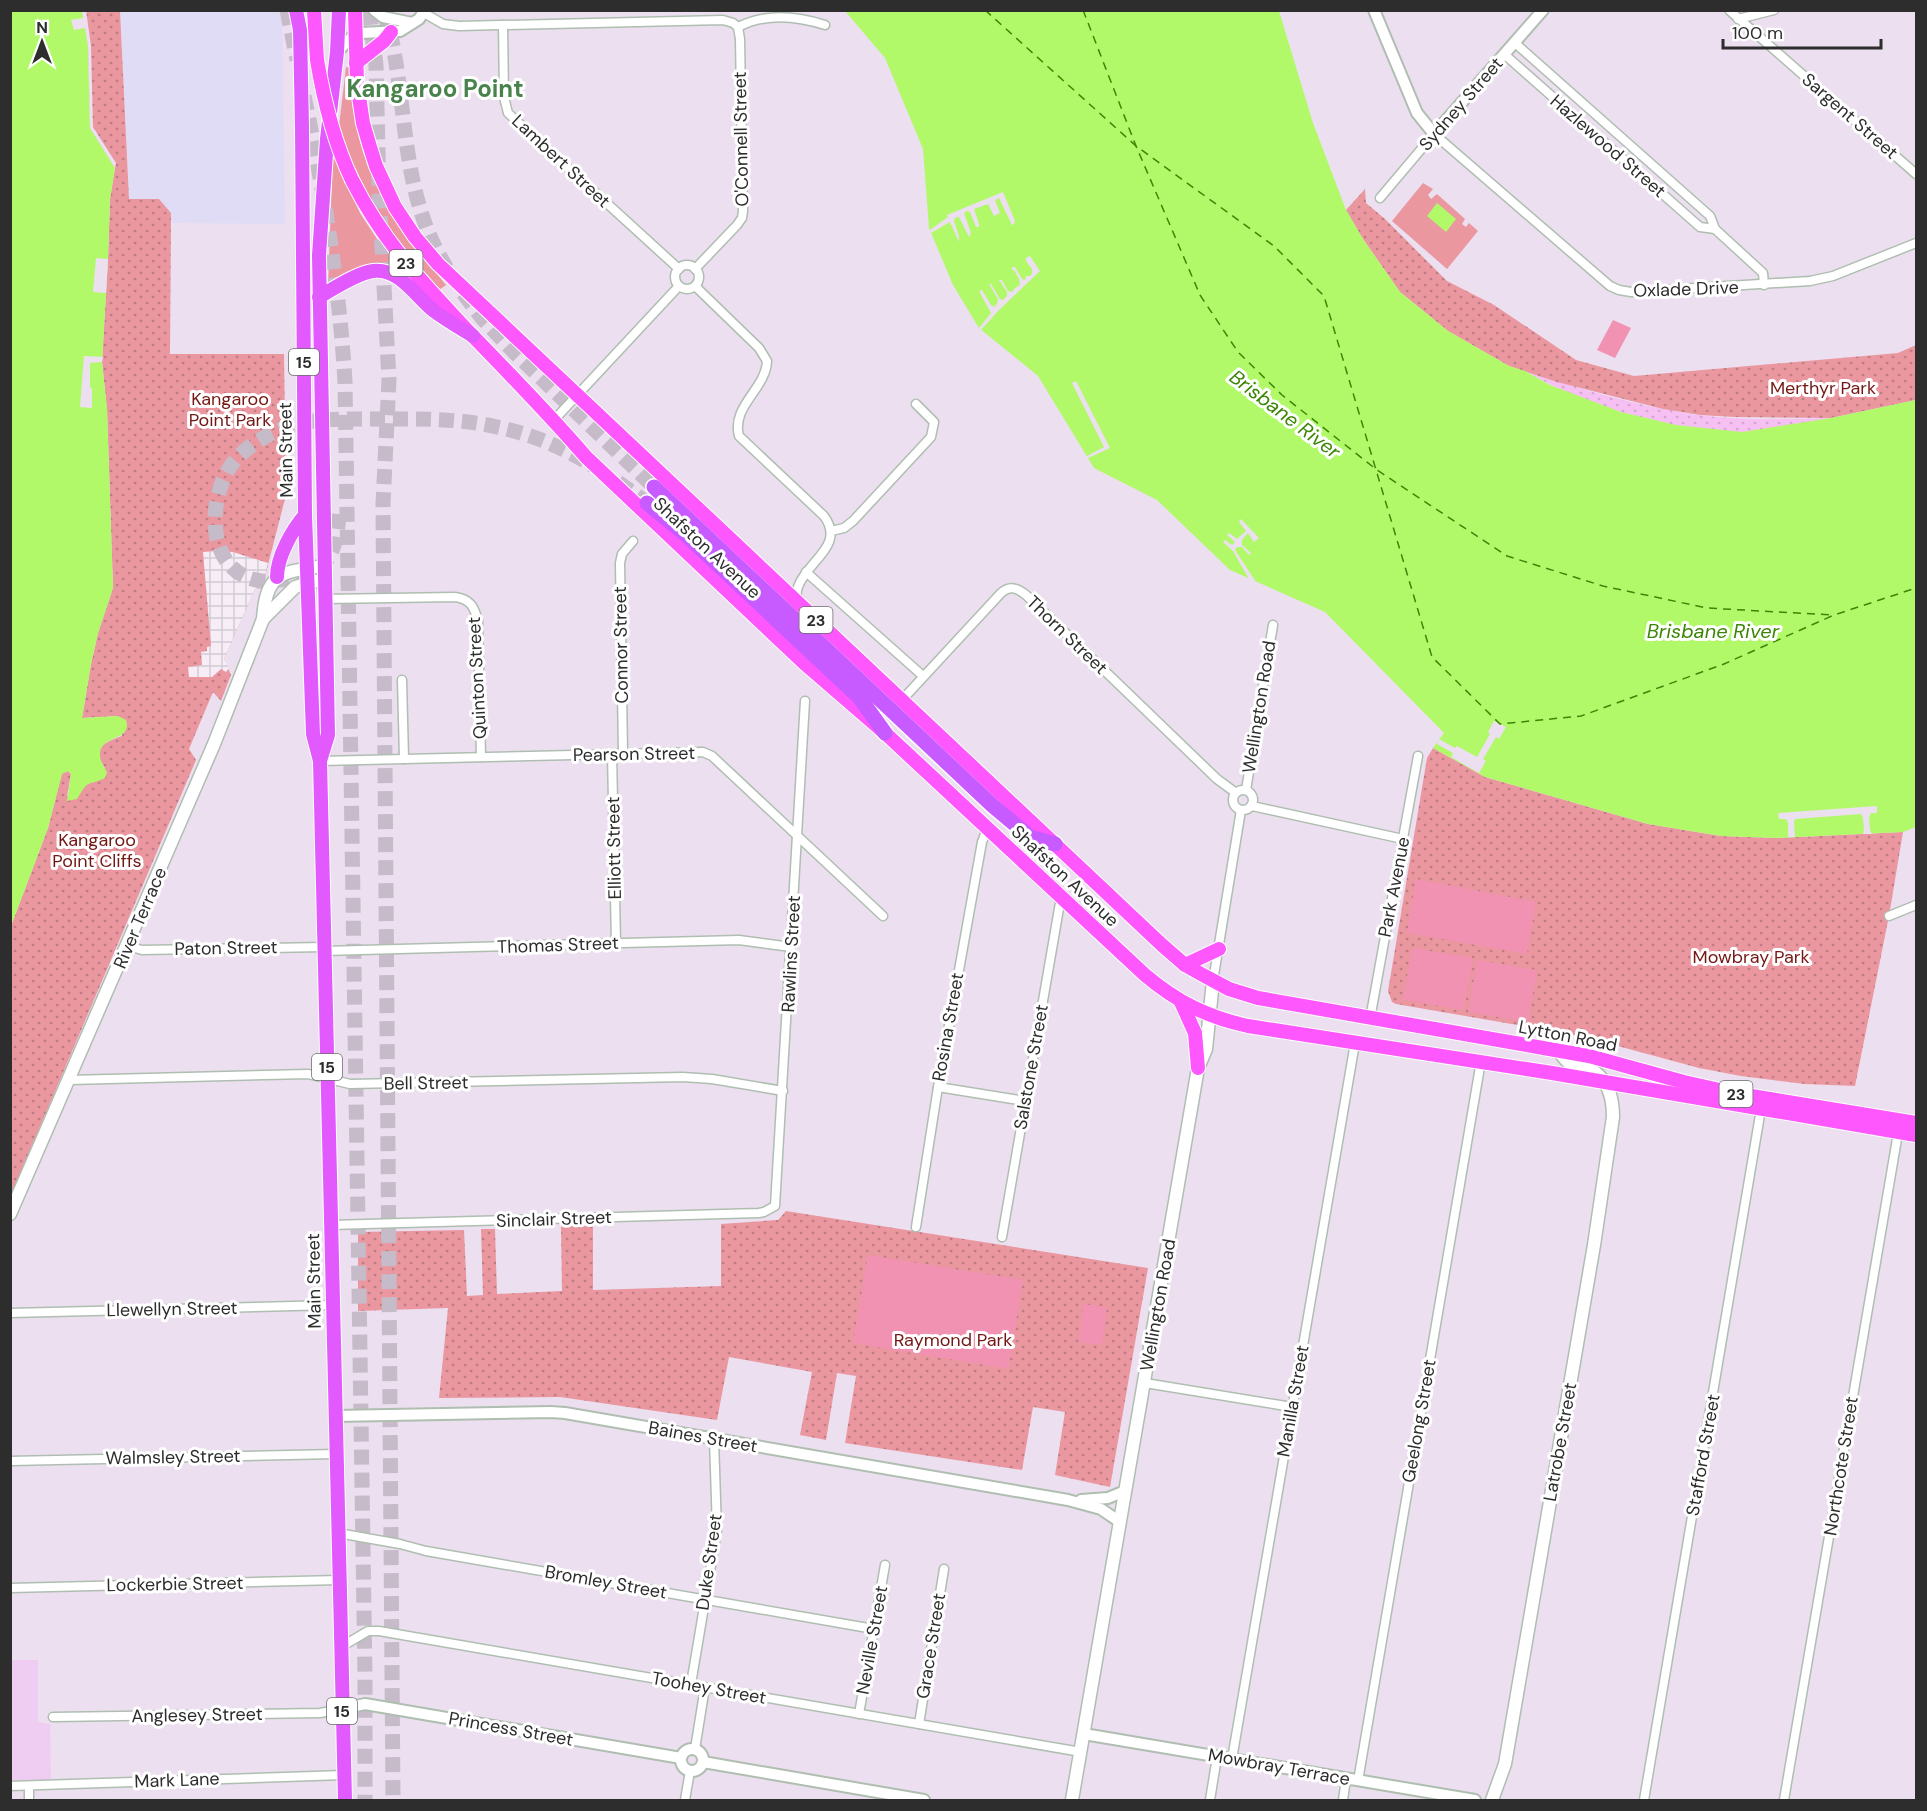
<svg xmlns="http://www.w3.org/2000/svg" width="1927" height="1811" font-family="'DM Sans',sans-serif">
<defs>
<pattern id="sand-dots" width="8" height="8" patternUnits="userSpaceOnUse" patternTransform="scale(1.5)"><rect width="8" height="8" fill="#f6c0f2"/><path d="M2 2h.1M6 6h.1" fill="none" stroke="#d3a5d0" stroke-width="1.8" stroke-linecap="round"/></pattern>
<pattern id="park-dots" width="8" height="8" patternUnits="userSpaceOnUse" patternTransform="scale(1.5)"><rect width="8" height="8" fill="#ea97a0"/><path d="M2 2h.1M6 6h.1" fill="none" stroke="#be7c83" stroke-width="1.8" stroke-linecap="round"/></pattern>
<pattern id="plaza-grid" width="8" height="8" patternUnits="userSpaceOnUse" patternTransform="scale(1.5)"><rect width="8" height="8" fill="#f6edf7"/><path d="M0 4h8M4 0v8" fill="none" stroke="#d3ccd4"/></pattern>
</defs>
<rect width="100%" height="100%" fill="#ecdff0"/>
<polygon fill="#efcdf2" points="11,1660 38,1660 38,1722 50,1724 51,1780 11,1780"/>
<polygon fill="#e1dcf6" points="120,11 282,11 285,224 172,223 171,213 129,199"/>
<g fill="#ea97a0">
<path d="M346 67 350 68C352 98 355 132 366 160 384 208 414 245 446 285L439 290 393 234 368 194 349 156 339 126Z"/>
<polygon points="333,154 360,213 377,239 403,273 391,267 328,286"/>
<polygon points="1423,183 1433,189 1428,195 1431,199 1437,194 1465,219 1462,224 1466,227 1469,223 1478,231 1447,269 1392,221"/>
</g>
<path fill="url(#sand-dots)" d="M1525 371C1578 389 1642 407 1698 415 1741 421 1787 419 1831 418 1801 423 1770 432 1740 432 1666 431 1589 407 1525 371Z"/>
<g fill="url(#park-dots)">
<path d="M82 11H120L129 199H159L171 213 170 354H284L286 495 262 588 255 589 224 659 231 675 221 701 213 692 189 749 196 760 11 1195V926L48 828 62 773 68 771 71 774 67 796 81 792 84 786 94 781 105 768C91 748 105 742 122 736L118 716 82 718 91 664 98 633 113 588 107 409 102 362 108 259 110 199 115 168 90 128 88 46Z"/>
<polygon points="1365,189 1366,203 1385,219 1447,281 1494,305 1576,360 1634,376 1898,353 1916,345 1916,400 1831,418 1735,417 1700,415 1663,409 1557,382 1509,366 1448,331 1400,292 1363,239 1346,210"/>
<polygon points="1433,748 1485,777 1648,824 1721,836 1776,838 1903,832 1889,916 1855,1086 1805,1084 1741,1076 1699,1068 1581,1036 1396,1004 1392,1002 1388,991 1427,758"/>
<polygon points="786,1211 1148,1268 1110,1487 1055,1475 1065,1412 1033,1407 1022,1470 845,1443 856,1376 837,1373 826,1440 800,1435 812,1372 729,1357 717,1420 560,1397 439,1398 448,1308 358,1311 358,1232 464,1230 467,1296 483,1295 481,1229 495,1229 497,1294 562,1291 561,1226 593,1226 593,1290 721,1286 721,1224 778,1220"/>
</g>
<g fill="#f292b3">
<polygon points="1613,320 1631,328 1615,358 1597,350"/>
<polygon points="1416,879 1536,902 1527,954 1407,933"/>
<polygon points="1412,948 1473,958 1464,1010 1403,1000"/>
<polygon points="1477,960 1537,970 1528,1022 1468,1012"/>
<polygon points="868,1255 1023,1280 1008,1369 853,1343"/>
<polygon points="1083,1304 1107,1307 1102,1345 1079,1342"/>
</g>
<polygon fill="url(#plaza-grid)" points="216,551 233,552 268,563 262,588 255,589 224,659 229,668 226,672 221,669 212,677 189,677 188,667 202,665 201,652 207,651 207,647 211,646 203,552"/>
<g fill="#b2f96a">
<path d="M11 11H82L88 46 90 128 115 168 110 199 108 259 102 362 107 409 113 588 98 633 91 664 82 718 118 716 126 720C133 742 99 734 100 755 100 762 105 767 107 773L105 778C85 787 90 778 77 799L67 801 71 774 68 771 62 774 48 828 11 926Z"/>
<polygon points="845,11 1279,11 1313,123 1346,210 1363,239 1400,292 1448,331 1509,366 1525,371 1550,385 1621,412 1676,425 1742,432 1831,418 1916,400 1916,827 1903,832 1776,838 1721,836 1648,824 1485,777 1433,748 1444,733 1325,612 1230,570 1157,500 1094,468 1038,376 979,328 953,285 929,228 923,149 885,58"/>
<polygon points="1437,203 1456,219 1446,232 1427,216"/>
</g>
<g fill="#ecdff0">
<polygon points="86,10 91,46 93,127 116,163 115,168 90,128 88,46 85,28 74,30 71,20 83,18 82,11"/>
<polygon points="1003,192 1015,221 1014,224 1012,225 999,198 995,200 1000,213 994,216 988,204 974,209 979,224 979,227 976,227 970,212 967,211 964,213 971,233 969,237 959,217 955,218 954,221 959,236 959,242 950,222 931,233 930,230 948,217 947,215"/>
<polygon points="1030,256 1040,271 999,310 981,330 979,328 991,313 980,293 980,290 982,290 991,305 994,307 997,304 998,299 989,284 991,284 1000,299 1003,300 1007,296 1007,292 999,280 1002,280 1008,291 1012,292 1015,288 1020,285 1019,279 1014,270 1012,270 1012,267 1015,267 1022,279 1025,280 1026,276 1030,276 1032,274 1032,269 1026,261 1026,258"/>
<polygon points="96,258 108,259 106,293 93,292"/>
<polygon points="84,356 103,357 102,362 90,363 90,387 92,388 92,408 80,407"/>
<polygon points="1076,381 1110,448 1088,458 1087,456 1104,447 1072,383"/>
<polygon points="1241,519 1259,538 1254,542 1248,533 1242,540 1242,545 1251,553 1249,555 1242,547 1237,547 1235,550 1256,582 1249,579 1233,551 1223,542 1225,540 1232,545 1235,542 1227,535 1229,533 1237,539 1246,531 1239,522"/>
<polygon points="1494,721 1506,727 1499,739 1496,737 1483,759 1486,761 1479,773 1451,757 1453,753 1437,744 1439,739 1455,748 1457,746 1477,757 1490,734 1488,732"/>
<polygon points="1877,806 1877,813 1871,813 1869,817 1870,830 1872,834 1863,834 1864,830 1863,818 1861,814 1795,819 1794,822 1795,837 1788,837 1788,823 1786,819 1779,819 1778,813"/>
</g>
<g fill="none" stroke-linecap="round" stroke-linejoin="round">
<g stroke="#3c8605" stroke-width="1.5" stroke-dasharray="8 6" stroke-linecap="butt">
<polyline points="985,10 1136,146 1274,246 1324,296 1432,657 1500,724 1581,716 1724,664 1834,615 1916,588"/>
<polyline points="1083,10 1136,146 1200,295 1238,352 1282,395 1377,470 1507,556 1603,586 1707,608 1833,615"/>
</g>
<g stroke="#c6bbc9" stroke-width="15" stroke-dasharray="15 8" stroke-linecap="butt">
<polyline points="287,10 297,60"/>
<polyline points="369,10 376,65 379,192 389,380 383,504 393,1800"/>
<path d="M383 10C387 22 391 34 393 46 408 125 403 200 448 270"/>
<path d="M304 96C324 190 339 284 345 381L365 1678V1800"/>
<polyline points="463,293 482,318 515,353 654,487"/>
<polyline points="618,482 647,503"/>
<path d="M339 514C338 532 335 556 319 568 308 575 293 579 280 580 275 580 268 582 262 581 207 575 206 504 230 467 245 445 276 428 302 423 327 418 353 419 379 419 418 419 458 418 497 427 531 434 563 447 593 466"/>
</g>
<g stroke="#afbeb0" stroke-width="11">
<g id="minor">
<polyline points="1729,10 1916,174"/>
<polyline points="424,13 443,24 459,26 723,20 733,23 738,27"/>
<polyline points="1738,19 1774,10"/>
<polyline points="503,25 504,97 508,113 679,269"/>
<path d="M738 27C765 13 797 16 825 25"/>
<polyline points="1515,43 1710,216 1715,229 1763,273 1764,285"/>
<polyline points="1504,54 1700,227 1715,229"/>
<polyline points="1380,198 1434,134 1610,286 1619,290 1631,292 1810,281 1833,276 1916,243"/>
<circle cx="687" cy="277" r="12"/>
<polyline points="695,269 737,225 742,218 743,211 740,39 738,27"/>
<path d="M695 286 759 348 767 361C766 389 731 406 739 436L824 516C846 546 807 561 798 587 796 591 797 597 796 601"/>
<polyline points="554,420 679,286"/>
<polyline points="831,531 844,528 853,521 931,437 934,422 916,404"/>
<polyline points="806,572 923,676"/>
<path d="M325 599 455 597C470 599 474 606 478 621L481 757"/>
<polyline points="402,680 404,759"/>
<path d="M902 700 1001 593C1010 585 1017 588 1026 595L1217 779 1236 793"/>
<polyline points="612,754 616,943"/>
<polyline points="623,754 620,563 622,554 633,541"/>
<polyline points="320,761 703,752 712,756 883,916"/>
<circle cx="1243" cy="800" r="10"/>
<polyline points="1246,790 1273,625"/>
<polyline points="1252,806 1403,839"/>
<polyline points="1889,916 1916,905"/>
<polyline points="128,946 142,950 324,947"/>
<polyline points="324,951 739,940 791,947"/>
<polyline points="1213,981 1241,810"/>
<polyline points="1370,1019 1418,756"/>
<polyline points="69,1080 308,1074 350,1084 683,1077 712,1079 783,1091"/>
<polyline points="938,1087 1025,1101"/>
<polyline points="330,1225 759,1213 764,1212 775,1206 805,701"/>
<polyline points="916,1227 938,1087 982,842 987,829"/>
<polyline points="1002,1237 1061,897"/>
<polyline points="10,1313 333,1305"/>
<polyline points="1145,1383 1292,1407"/>
<polyline points="10,1461 336,1454"/>
<polyline points="338,1533 400,1544 426,1551 874,1629"/>
<polyline points="10,1588 339,1580"/>
<polyline points="341,1647 368,1631 379,1631 1081,1752"/>
<polyline points="691,1684 717,1530 714,1439"/>
<polyline points="859,1714 885,1565"/>
<polyline points="53,1717 320,1713 342,1709"/>
<polyline points="919,1724 944,1569"/>
<polyline points="695,1749 705,1687"/>
<polyline points="1232,1759 1355,1043"/>
<polyline points="1358,1781 1481,1061"/>
<polyline points="10,1786 344,1775"/>
<polyline points="29,1786 29,1800"/>
<polyline points="685,1800 690,1771"/>
<polyline points="1210,1800 1217,1757"/>
<polyline points="1343,1800 1346,1779"/>
<polyline points="1644,1800 1761,1109"/>
<polyline points="1784,1800 1898,1133"/>
</g>
</g>
<g stroke="#afbeb0" stroke-width="14">
<g id="tertiary">
<polyline points="374,10 383,17 412,23"/>
<polyline points="1374,10 1417,113 1434,134 1543,10"/>
<polyline points="337,52 352,37 361,33 400,31 419,19 425,10"/>
<polyline points="335,1416 551,1412 565,1413 1068,1500 1101,1509 1120,1522"/>
<polyline points="1081,1500 1108,1498 1125,1491"/>
<polyline points="342,1709 365,1704 681,1758"/>
<polyline points="1084,1734 1475,1800"/>
<circle cx="692" cy="1760" r="11"/>
<polyline points="703,1762 924,1800"/>
</g>
</g>
<g stroke="#afbeb0" stroke-width="15">
<g id="secondary">
<polyline points="263,619 295,587 324,579"/>
<path d="M10 1214 214 744 263 619C266 571 283 572 324 566"/>
<polyline points="1072,1800 1198,1068 1206,1049 1213,981"/>
<path d="M1492 1800 1505 1764 1594 1245 1613 1117C1613 1099 1608 1078 1590 1069 1584 1066 1577 1066 1571 1064 1566 1062 1562 1055 1558 1050"/>
</g>
</g>
<g stroke="#fff" stroke-width="16">
<g id="primary">
<polyline points="314,10 317,60"/>
<polyline points="355,10 357,83 363,123 370,147 376,166 395,207 415,237 438,264 1162,945 1185,965 1201,974 1229,989 1258,998 1589,1056 1684,1082 1733,1093 1916,1123"/>
<polyline points="356,63 384,41 391,32"/>
<path d="M352 180C382 240 421 281 466 329 507 371 548 413 586 457L804 663 885 733 1145 975C1177 1002 1207 1017 1248 1026L1552 1073 1916 1135"/>
<polyline points="1185,965 1219,949"/>
<polyline points="1181,1002 1195,1033 1198,1068"/>
</g>
</g>
<g stroke="#fff" stroke-width="16">
<g id="trunk">
<polyline points="296,10 300,30 302,127 305,515 313,734 320,761 345,1800"/>
<path d="M319 297C333 289 357 273 373 271 400 268 415 296 434 311 446 320 460 328 473 336"/>
<path d="M277 577C277 557 292 530 305 515"/>
<polyline points="320,761 328,735 319,255 327,139 337,52 339,10"/>
</g>
</g>
<g stroke="#fff" stroke-width="18">
<g id="motorway">
<polyline points="654,487 993,806 1030,837 1055,844"/>
<polyline points="647,503 686,535 859,697 885,733"/>
</g>
</g>
<use href="#minor" stroke="#fff" stroke-width="8"/>
<use href="#tertiary" stroke="#fff" stroke-width="10"/>
<use href="#secondary" stroke="#fff" stroke-width="12"/>
<use href="#primary" stroke="#fd57fd" stroke-width="14"/>
<use href="#trunk" stroke="#e259fe" stroke-width="14"/>
<use href="#motorway" stroke="#c85bff" stroke-width="15"/>
<g stroke="#fff" stroke-width="16" stroke-linecap="butt">
<path id="primary-bridge" d="M317 60C324 102 334 142 352 180"/>
</g>
<use href="#primary-bridge" stroke="#fd57fd" stroke-width="14"/>
</g>
<g text-anchor="middle" dominant-baseline="central" stroke-width="6" stroke-linejoin="round" paint-order="stroke">
<g fill="#fff" stroke="#6c6c6c" stroke-width="1.5">
<rect x="389.5" y="250" width="33" height="26" rx="4.5"/>
<rect x="289" y="349" width="30" height="26" rx="4.5"/>
<rect x="799.5" y="607" width="33" height="26" rx="4.5"/>
<rect x="312" y="1054" width="30" height="26" rx="4.5"/>
<rect x="1719.5" y="1081" width="33" height="26" rx="4.5"/>
<rect x="327" y="1698" width="30" height="26" rx="4.5"/>
</g>
<g font-size="16" font-weight="bold" fill="#2d2d2d">
<text x="406" y="263">23</text>
<text x="304" y="362">15</text>
<text x="816" y="620">23</text>
<text x="327" y="1067">15</text>
<text x="1736" y="1094">23</text>
<text x="342" y="1711">15</text>
</g>
<g font-size="18" fill="#2d2d2d" stroke="#fff">
<text transform="translate(1461 104) rotate(-49)">Sydney Street</text>
<text transform="translate(1850 116) rotate(41)">Sargent Street</text>
<text transform="translate(741 139) rotate(-91)">O'Connell Street</text>
<text transform="translate(1608 146) rotate(41)">Hazlewood Street</text>
<text transform="translate(561 161) rotate(43)">Lambert Street</text>
<text transform="translate(1686 289) rotate(-2)">Oxlade Drive</text>
<text transform="translate(286 450) rotate(-91)">Main Street</text>
<text transform="translate(707 548) rotate(43)">Shafston Avenue</text>
<text transform="translate(1067 635) rotate(44)">Thorn Street</text>
<text transform="translate(621 645) rotate(-91)">Connor Street</text>
<text transform="translate(477 678) rotate(-93)">Quinton Street</text>
<text transform="translate(1259 707) rotate(-81)">Wellington Road</text>
<text transform="translate(634 754) rotate(-1)">Pearson Street</text>
<text transform="translate(614 848) rotate(-91)">Elliott Street</text>
<text transform="translate(1065 876) rotate(43)">Shafston Avenue</text>
<text transform="translate(1394 887) rotate(-79)">Park Avenue</text>
<text transform="translate(140 918) rotate(-67)">River Terrace</text>
<text transform="translate(558 945) rotate(-2)">Thomas Street</text>
<text transform="translate(226 948) rotate(-1)">Paton Street</text>
<text transform="translate(791 954) rotate(-87)">Rawlins Street</text>
<text transform="translate(948 1027) rotate(-80)">Rosina Street</text>
<text transform="translate(1568 1036) rotate(11)">Lytton Road</text>
<text transform="translate(1031 1067) rotate(-80)">Salstone Street</text>
<text transform="translate(426 1083) rotate(-1)">Bell Street</text>
<text transform="translate(554 1219) rotate(-2)">Sinclair Street</text>
<text transform="translate(314 1281) rotate(-91)">Main Street</text>
<text transform="translate(1158 1305) rotate(-80)">Wellington Road</text>
<text transform="translate(172 1309) rotate(-1)">Llewellyn Street</text>
<text transform="translate(1293 1401) rotate(-80)">Manilla Street</text>
<text transform="translate(1419 1421) rotate(-80)">Geelong Street</text>
<text transform="translate(703 1437) rotate(10)">Baines Street</text>
<text transform="translate(1560 1442) rotate(-80)">Latrobe Street</text>
<text transform="translate(1703 1455) rotate(-80)">Stafford Street</text>
<text transform="translate(173 1457) rotate(-1)">Walmsley Street</text>
<text transform="translate(1841 1466) rotate(-81)">Northcote Street</text>
<text transform="translate(709 1562) rotate(-82)">Duke Street</text>
<text transform="translate(606 1582) rotate(10)">Bromley Street</text>
<text transform="translate(175 1584) rotate(-1)">Lockerbie Street</text>
<text transform="translate(872 1640) rotate(-80)">Neville Street</text>
<text transform="translate(931 1646) rotate(-81)">Grace Street</text>
<text transform="translate(709 1688) rotate(10)">Toohey Street</text>
<text transform="translate(197 1715) rotate(-1)">Anglesey Street</text>
<text transform="translate(511 1729) rotate(10)">Princess Street</text>
<text transform="translate(1279 1767) rotate(10)">Mowbray Terrace</text>
<text transform="translate(177 1780) rotate(-2)">Mark Lane</text>
</g>
<g font-size="18" fill="#731714" stroke="#fff">
<text x="1823" y="388">Merthyr Park</text>
<text x="230" y="399">Kangaroo<tspan x="230" dy="21">Point Park</tspan></text>
<text x="97" y="840">Kangaroo<tspan x="97" dy="21">Point Cliffs</tspan></text>
<text x="1751" y="957">Mowbray Park</text>
<text x="953" y="1340">Raymond Park</text>
</g>
<g font-size="20" font-style="italic" fill="#3c8605" stroke="#fff">
<text transform="translate(1285 414) rotate(37)">Brisbane River</text>
<text x="1713" y="631">Brisbane River</text>
</g>
<g font-size="24" font-weight="bold" fill="#49834c" stroke="#fff">
<text x="435" y="88">Kangaroo Point</text>
</g>
</g>
<rect width="1927" height="1811" fill="none" stroke="#2d2d2d" stroke-width="24"/>
<g transform="translate(42 42)" stroke="#ffffff" stroke-width="4.5" paint-order="stroke">
<path d="M0-4.5L10 22L0 15L-10 22Z" fill="#2d2d2d"/>
<text y="-9" font-size="16" font-weight="bold" text-anchor="middle" fill="#2d2d2d">N</text>
</g>
<path d="M1723 39v9h158v-9" fill="none" stroke="#2d2d2d" stroke-width="3"/>
<text x="1732" y="39" font-size="18" fill="#2d2d2d" stroke="#ffffff" stroke-width="4.5" paint-order="stroke">100 m</text>
</svg>
